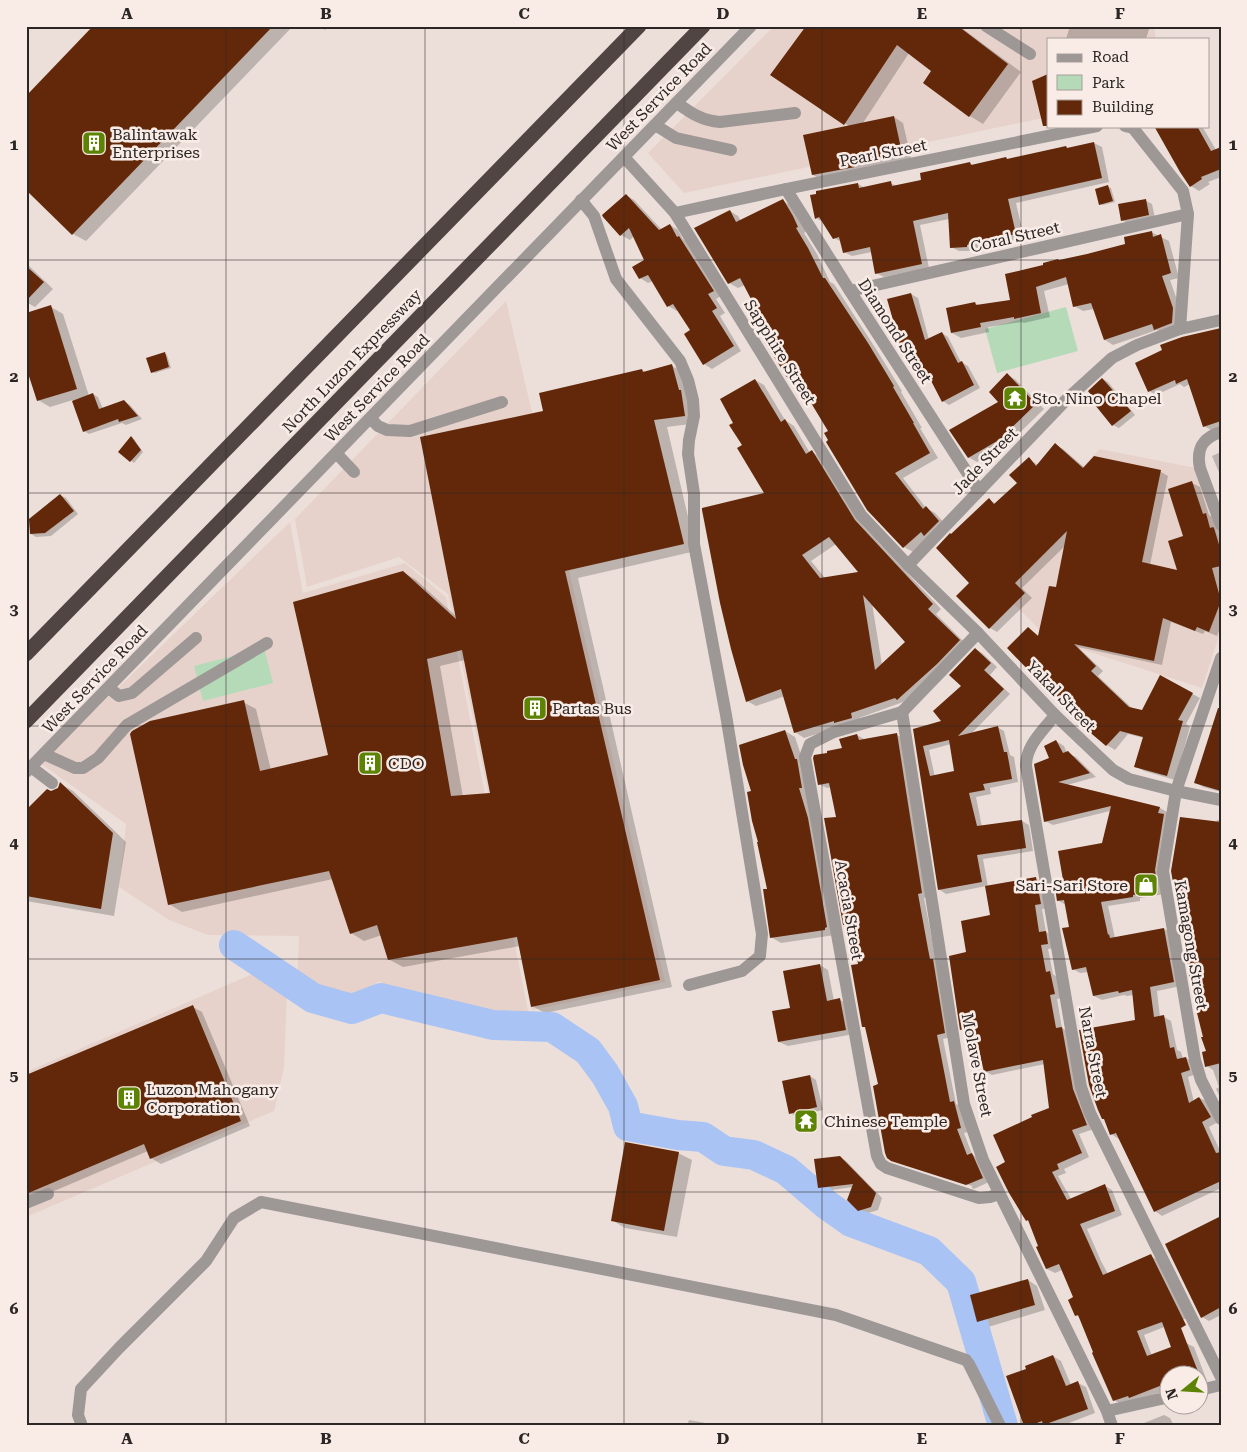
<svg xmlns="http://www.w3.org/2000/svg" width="1247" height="1452" font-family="'Roboto Serif',serif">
<rect width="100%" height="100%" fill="#ecdfda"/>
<g fill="#e6d2ca">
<polygon points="774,26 1154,26 1156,39 1048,39 1048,117 684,193 648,153"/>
<polygon points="506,301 665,982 532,1010 448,594 399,557 307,587 295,519"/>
<polygon points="1100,449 1196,468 1221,544 1221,630 1202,688 1074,647 1061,651 979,569"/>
<polygon points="290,522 303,593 405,563 446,597 531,1026 407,1002 379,981 345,1003 297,986 299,936 208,935 169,920 119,887 126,824 40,763"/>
<polygon points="262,970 287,991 284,1068 274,1111 26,1217 26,1072"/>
</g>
<g fill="#b5dab8">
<polygon points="1066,307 1078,351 997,373 985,329"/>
<polygon points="264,648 273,683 203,701 194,666"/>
</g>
<g fill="#0003" fill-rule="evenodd">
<polygon points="95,26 293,26 86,241 73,234"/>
<polygon points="319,26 328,26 325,30"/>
<polygon points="808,26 959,26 1021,72 983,124 970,116 924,83 933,71 909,53 863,123 894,117 903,123 911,158 823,180 813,175 849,126 772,75"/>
<polygon points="1070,26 1150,26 1146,39 1066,39"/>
<polygon points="1155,126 1202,126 1216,150 1221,148 1221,177 1208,182 1210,184 1199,191 1191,186"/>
<polygon points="1094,143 1102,147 1109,182 1016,203 1024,238 974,249 974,251 959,251 951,247 949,219 920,225 929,268 884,277 876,273 872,252 852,256 844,252 842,242 834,238 823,222 816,218 858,184 865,188 890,183 897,186 922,180 970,163 974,166 1006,158 1009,160 1066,147 1069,149"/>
<polygon points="1108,187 1111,188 1115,202 1103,205 1100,204"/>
<polygon points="626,195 634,200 662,230 670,225 678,230 683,239 688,242 721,296 716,299 725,313 720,316 741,351 712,369 704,364 692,331 679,310 677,311 668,306 653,281 648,283 640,278 646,260 634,236 630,240 621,235 604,215"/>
<polygon points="783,201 792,206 806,232 804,233 817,254 830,282 834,284 876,349 902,391 901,392 922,428 920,428 938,458 903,478 926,508 935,513 947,526 913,552 904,547 868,509 830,441 830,431 802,385 799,386 791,381 772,337 745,285 738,288 729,283 730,211 738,216 741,221"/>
<polygon points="1146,201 1152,204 1155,218 1129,224 1122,220"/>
<polygon points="1151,232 1169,241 1179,278 1170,280 1182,314 1181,328 1164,334 1157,330 1113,345 1105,340 1094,309 1083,311 1074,306 1069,284 1044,291 1050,317 1024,323 1022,322 988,327 989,332 961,338 952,333 975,303 980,306 1012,301 1060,261 1126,245"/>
<polygon points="26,263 53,289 35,307 26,302"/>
<polygon points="911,294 918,298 929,340 942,333 948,337 961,362 968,366 980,388 949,405 943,401 930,376 928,376 922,373 907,348 901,344"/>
<polygon points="51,307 63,314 89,396 93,394 98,397 103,409 124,401 130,405 142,419 126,425 122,423 89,434 84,431 73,400 50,407 38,400"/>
<polygon points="1221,330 1221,427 1211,430 1204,426 1190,384 1184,387 1180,384 1156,395 1149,391"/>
<polygon points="164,353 167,355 171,368 155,373 152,372"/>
<path d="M672 366 685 373 698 423 667 427 696 551 578 578 672 987 545 1013 532 1006 520 946 403 967 390 960 382 935 364 941 351 933 333 879 182 912 169 904 243 702 256 709 271 770 329 756 403 572 416 580 457 617 545 412 642 370 647 373ZM465 660 491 794 463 797 440 666Z"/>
<polygon points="1008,375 1016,380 1044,409 1011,441 1011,442 977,462 968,457 1000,402"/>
<polygon points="1103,379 1108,382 1135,415 1119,428 1113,425 1093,400"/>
<path d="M755 380 764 385 785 420 794 426 810 453 812 452 821 457 864 527 941 609 936 614 968 646 903 702 859 718 861 723 842 726 804 738 795 732 785 696 756 706 747 701 766 494 743 446 735 423ZM836 544 860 573 825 578 811 561ZM872 603 907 642 882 665Z"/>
<polygon points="132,437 134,439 143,452 134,463 120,452"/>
<polygon points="1055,445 1063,449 1085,468 1161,472 1168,476 1150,565 1179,571 1192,483 1200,487 1209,515 1216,519 1221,531 1221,572 1220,573 1221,577 1221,626 1217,636 1205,631 1203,634 1171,622 1162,665 1078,647 1103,671 1098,676 1133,709 1143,712 1161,677 1200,698 1186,724 1190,727 1175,780 1144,771 1136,766 1144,738 1128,734 1115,750 1107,745 1087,729 1092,723 1070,704 1063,700 1042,679 1036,676 1029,629 1039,636 1057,588 1066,545 1022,588 1032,598 997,632 990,628 952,535 989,500 996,504 1019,483 1029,459 1038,465"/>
<polygon points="1221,452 1221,477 1212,456"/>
<polygon points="60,495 66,498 78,514 51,536 36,537 31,534"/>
<path d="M975 649 982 653 997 667 990 675 1010 694 971 734 997 727 1004 731 1010 755 1014 757 1018 782 990 788 991 794 976 797 982 827 1022 821 1029 825 1033 851 983 859 988 887 1036 879 1043 883 1048 908 1042 909 1046 932 1053 936 1055 948 1048 949 1053 974 1057 977 1062 998 1057 999 1062 1028 1070 1033 1094 1129 1079 1134 1089 1157 1064 1169 1066 1173 1058 1176 1071 1199 1105 1186 1112 1190 1122 1215 1087 1229 1101 1261 1108 1274 1151 1256 1158 1260 1187 1318 1144 1335 1152 1356 1186 1343 1194 1347 1207 1381 1200 1383V1374H1170V1393L1165 1391 1137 1401 1122 1405 1114 1400 1081 1318 1076 1315 1075 1298 1062 1270 1055 1273 1047 1269 1040 1246 1030 1222 1027 1220 1007 1163 1033 1118 1050 1108 1045 1064 992 1075 985 1071 979 1042 975 1043 968 1038 966 1031 962 1029 968 953 991 916 986 886 946 894 940 890 914 730 944 722 963 686ZM951 744 955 772 935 777 929 750Z"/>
<polygon points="1221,709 1221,792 1203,787 1195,782"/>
<polygon points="785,731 795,737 804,764 835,935 781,943 771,937 768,890 752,792"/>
<polygon points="857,735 864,739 897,735 904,739 929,897 924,898 951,1037 943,1039 956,1104 961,1106 968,1132 964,1133 972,1154 979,1159 989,1182 974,1189 972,1188 972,1186 894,1160 867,1028 863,1026 860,965 852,928 845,924 838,818 831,787 827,788 819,784 843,749"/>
<polygon points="1056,741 1064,746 1067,753 1076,757 1096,777 1067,785 1160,808 1167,812 1165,894 1140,898 1140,901 1108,906 1115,938 1164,929 1172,933 1181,986 1157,991 1160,1017 1164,1017 1171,1021 1177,1050 1181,1052 1183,1059 1186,1058 1194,1062 1197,1074 1188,1077 1194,1102 1200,1098 1208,1102 1218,1122 1209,1127 1221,1153 1221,1188 1162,1216 1155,1211 1119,1139 1111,1134 1137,1021 1134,995 1127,996 1124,995 1102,1000 1094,996 1089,972 1080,973 1073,969 1070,928 1066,905 1059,901 1103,844 1110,811 1053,825 1045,821 1051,759"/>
<polygon points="61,784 73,791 126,842 114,916 26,901 26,812 50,792 56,791"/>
<polygon points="1217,820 1221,820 1221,1099 1216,1089 1219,1087 1213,1070 1207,1066 1207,1052 1201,1013 1195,981 1191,978 1178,889 1175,887 1216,823"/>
<polygon points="820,965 828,970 834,1001 840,1000 849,1005 854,1034 788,1046 779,1042 791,1009"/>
<polygon points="193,1007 202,1012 250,1126 161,1164 151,1158 148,1151 26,1203 26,1077"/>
<polygon points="810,1076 816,1080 823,1110 796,1116 790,1113"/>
<polygon points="678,1153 692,1160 677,1237 625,1228 612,1220"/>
<polygon points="839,1157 846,1161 882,1198 878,1210 865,1214 859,1210 853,1187 825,1191 819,1187"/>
<polygon points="1221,1218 1221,1315 1209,1321 1202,1317"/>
<polygon points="1028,1280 1037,1286 1045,1310 988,1327 978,1321"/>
<polygon points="1053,1356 1061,1361 1071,1385 1078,1383 1086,1387 1095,1413 1061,1426 1025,1426 1028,1369"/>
<polygon points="1164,1415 1170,1418 1174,1426 1143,1426 1144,1423"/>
<polygon points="689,1420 722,1426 687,1426"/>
</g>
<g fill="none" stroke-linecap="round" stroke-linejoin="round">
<polyline stroke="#a9c3f5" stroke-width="30" points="234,945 313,998 352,1009 381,998 493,1025 552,1027 588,1051 605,1074 623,1106 628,1126 678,1135 703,1137 724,1151 754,1155 786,1170 827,1205 851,1222 929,1251 961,1282 1003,1426"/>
</g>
<g fill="#632809" fill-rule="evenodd">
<polygon points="93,26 273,26 72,235 26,190 26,96"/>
<polygon points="806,26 958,26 1008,64 969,117 923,83 931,71 897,45 844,125 770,75"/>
<polygon points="1048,74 1048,126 1043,126 1032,81"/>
<polygon points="894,116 902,153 854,163 855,167 812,175 803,135"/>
<polygon points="1154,126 1197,126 1211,151 1221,147 1221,169 1201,177 1202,179 1190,187 1180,172"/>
<polygon points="1094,142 1102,178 1008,199 1016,234 967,245 967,247 950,248 948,213 913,221 922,264 875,274 870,247 843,253 839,237 833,239 819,217 815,219 810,195 816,194 816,191 858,183 859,188 891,181 892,186 921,180 920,173 970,162 971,165 1006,157 1007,159 1066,146 1067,148"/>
<polygon points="1108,185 1113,201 1099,205 1095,189"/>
<polygon points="626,194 659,230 670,224 677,237 679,236 714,291 708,294 717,308 712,311 734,346 703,365 684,334 690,330 673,304 667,307 648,275 639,279 632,267 644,260 629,228 620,236 603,217 602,215"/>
<polygon points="783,199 793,216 798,227 796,228 808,248 823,278 825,278 868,343 894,386 893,387 914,423 913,423 930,453 895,473 923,509 926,506 939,521 924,536 921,532 903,548 867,510 826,442 828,440 824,433 828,431 796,378 790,382 764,341 771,337 740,278 728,284 694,228 730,210 736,222"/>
<polygon points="1146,199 1149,215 1121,221 1118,204"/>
<polygon points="1152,231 1153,237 1161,234 1171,273 1162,276 1173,308 1172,323 1154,330 1152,324 1104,340 1091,303 1073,307 1066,277 1036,287 1041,313 1014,319 1014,317 980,323 981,327 951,333 946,308 975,302 976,305 1010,300 1005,274 1043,265 1043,263 1058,259 1059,260 1087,254 1125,244 1124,237"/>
<polygon points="26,266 44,282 26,301"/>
<polygon points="911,293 925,340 942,332 958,363 962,361 974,385 942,402 926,371 921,374 905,344 900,345 887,299"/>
<polygon points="51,305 77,389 37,401 26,367 26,313"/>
<polygon points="1221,328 1221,421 1203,427 1187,379 1176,384 1175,380 1148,392 1135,363 1162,350 1160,345 1182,337"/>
<polygon points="165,352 169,367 151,373 146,358"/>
<path d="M672 364 679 390H681L685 416 654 420 684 544 565 571 660 980 531 1007 517 937 388 960 377 925 350 934 329 871 168 905 130 734 132 731 150 721 244 700 260 771 328 755 293 602 403 571 456 619 420 437 543 411 539 393 642 369 643 372ZM462 650 490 793 451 796 427 659Z"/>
<polygon points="1007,373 1036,404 1003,436 1004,437 968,458 949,430 998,402 989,392"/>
<polygon points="1102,378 1131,411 1112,426 1091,400 1093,398 1088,391"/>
<path d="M755 379 781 422 785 419 806 454 812 450 855 520 933 604 928 609 960 640 937 664 897 700 895 698 851 713 852 718 834 723V721L794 733 781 689 746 702 731 649 720 603 702 510V508L764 493 737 448 742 445 729 425 733 423 720 399ZM829 537 858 572 820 578 802 555ZM863 595 905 642 875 670Z"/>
<polygon points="93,393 99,409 124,400 138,416 119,422 118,419 83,432 72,401"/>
<polygon points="131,436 141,450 130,462 118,452"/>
<polygon points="1055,443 1083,468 1094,456 1161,470 1142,562 1177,570 1168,541 1183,536 1168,489 1192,481 1203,514 1206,513 1210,528 1213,527 1214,528 1221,551 1221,566 1212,568 1221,601 1209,632 1197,627 1195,631 1163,618 1154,661 1074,644 1096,666 1091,671 1129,707 1142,710 1160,675 1193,693 1178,720 1183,721 1167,776 1134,767 1143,737 1120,731 1106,746 1086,729 1090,724 1064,698 1062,701 1037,676 1035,677 1007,648 1028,627 1038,636 1049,586 1056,587 1067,531 1015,583 1025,593 989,629 956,596 969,583 936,548 950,533 951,534 989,498 994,504 1017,483 1009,475 1029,457 1036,466"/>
<polygon points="60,494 74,511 45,533 30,534 29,519"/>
<path d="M975 648 991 663 984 670 1004 689 958 736 998 726 1004 752H1007L1012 779 983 784 985 790 969 793 977 826 1022 820 1026 848 977 855 982 882 938 890 913 729 941 721 933 711 961 686 949 675ZM949 740 954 771 930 776 923 746Z"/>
<polygon points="1218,708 1221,708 1221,791 1194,783"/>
<polygon points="785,730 795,759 797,759 802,788 799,788 808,818 827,927 825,928 825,930 770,938 763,889 767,889 757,842 758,842 752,821 747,792 751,791 743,765 739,745"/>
<polygon points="897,733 922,893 918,894 928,949 930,959 933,959 945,1033 937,1035 950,1102 954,1101 961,1128 957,1129 967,1155 972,1153 983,1178 966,1185 891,1161 887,1158 885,1153 873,1086 878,1084 865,1027 862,1027 851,965 858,964 851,923 843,925 824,818 836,817 829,783 818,785 813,758 814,755 827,753 827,751 842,748 839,739 857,734 859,740"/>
<polygon points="1056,740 1063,753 1068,751 1090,773 1058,782 1160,807 1158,813 1164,814 1155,870 1158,890 1133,895 1133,897 1101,902 1108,935 1109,934 1110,938 1164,928 1174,982 1150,987 1154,1017 1164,1015 1170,1048 1174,1047 1177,1059 1186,1057 1190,1070 1181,1073 1189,1103 1199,1097 1211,1117 1202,1122 1216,1153 1221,1152 1221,1181 1154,1212 1116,1133 1110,1135 1104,1119 1102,1119 1098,1110 1089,1085 1079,1030 1135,1020 1132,990 1119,993 1118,991 1093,996 1086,967 1072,970 1062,928 1069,927 1064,900 1057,901 1054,881 1063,880 1058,851 1102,843 1111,806 1044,822 1034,764 1049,758 1044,746"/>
<polygon points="60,782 113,833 101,909 26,896 26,810 47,789 51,791 58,788"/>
<polygon points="1180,817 1221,822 1221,1063 1205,1067 1202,1052 1206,1051 1201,1037 1203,1037 1197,1013 1200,1012 1193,978 1190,979 1180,925 1183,924 1177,887 1174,888 1171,871"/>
<path d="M1036 877 1041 904 1035 905 1039 932 1046 931 1048 944 1041 945 1046 972 1050 971 1055 994 1050 995 1056 1028 1062 1027 1073 1089 1087 1125 1072 1130 1082 1153 1057 1164 1059 1169 1052 1172 1067 1200 1105 1184 1115 1211 1080 1224 1094 1255 1103 1275 1151 1254 1186 1325 1181 1328 1199 1374H1170V1382L1129 1398 1128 1396 1113 1401 1092 1353 1093 1352 1078 1315 1075 1316 1068 1300 1073 1297 1059 1264 1046 1269 1036 1247 1038 1246 1028 1220 1026 1221 1009 1193 996 1167 1005 1162 993 1135 1032 1117 1031 1115 1049 1108 1043 1060 984 1072 976 1037 967 1039 964 1029 960 1030 949 956 966 952 961 921 990 915 985 886ZM1162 1322 1171 1347 1147 1356 1137 1331Z"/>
<polygon points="820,964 827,1001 840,998 846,1030 778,1042 772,1011 790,1008 783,971"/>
<polygon points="193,1005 241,1121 150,1159 144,1144 26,1194 26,1075"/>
<polygon points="810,1075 817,1107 789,1114 782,1081"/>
<polygon points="625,1142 679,1152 664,1231 611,1221"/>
<polygon points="840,1156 876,1193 871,1207 858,1211 847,1200 853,1184 818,1188 814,1159"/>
<polygon points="1221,1216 1221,1307 1201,1318 1165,1244"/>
<polygon points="1028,1279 1035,1305 977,1322 970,1295"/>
<polygon points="1053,1355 1066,1386 1078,1381 1088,1409 1043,1425 1042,1421 1029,1426 1024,1426 1006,1376 1026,1369 1025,1366"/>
</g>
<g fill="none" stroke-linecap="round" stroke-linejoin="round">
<g stroke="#9d9796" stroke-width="12">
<polyline points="986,26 1030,54"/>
<path d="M677 103C691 113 702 121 720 122L795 113"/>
<polyline points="655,125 676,138 731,150"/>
<polyline points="1125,126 1133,128 1183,191 1188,214 1180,329"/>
<polyline points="624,157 675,213 861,515 908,565 978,633 1055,715 1113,770 1129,779 1176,791 1221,800"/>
<polyline points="786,189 850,291 979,491"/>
<polyline points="581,200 594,216 616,279 680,361 688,380 693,400 694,416 689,440 688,454 694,494 694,544 726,715 762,934 760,956 742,971 689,985"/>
<polyline points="675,213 786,189 1097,126"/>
<polyline points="850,291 1188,214"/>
<polyline points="371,419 378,426 387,430 410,431 502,402"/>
<path d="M1221 432C1202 438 1196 449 1200 468L1221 525"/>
<polyline points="337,454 354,472"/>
<polyline points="908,565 1067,399 1112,358 1137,345 1180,329 1221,320"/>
<polyline points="978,633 902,712 834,732 810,744 805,757 877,1156 881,1164 887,1168 979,1198 990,1197 999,1194"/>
<polyline points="1221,658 1176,791 1163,871 1195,1060 1201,1080 1221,1119"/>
<polyline points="109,688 119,696 132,693 196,638"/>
<polyline points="902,712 964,1104 983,1160 1107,1411 1112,1426"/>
<path d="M1055 715C1043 731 1026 745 1026 766L1081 1087 1090 1113 1221 1377"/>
<polyline points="44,754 75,768 83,768 98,758 127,725 267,643"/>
<polyline points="31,767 52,783"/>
<polyline points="26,772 751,26"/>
<polyline points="26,1203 48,1194"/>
<polyline points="1200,1390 1221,1385"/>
<polyline points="1107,1411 1170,1397"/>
<polyline points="82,1426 78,1415 81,1389 119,1348 206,1261 234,1218 261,1202 836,1315 966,1360 969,1364 1000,1426"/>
</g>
<g stroke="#504543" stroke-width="15">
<polyline points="26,654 639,26"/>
<polyline points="26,721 703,26"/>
</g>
</g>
<path fill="none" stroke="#2c2725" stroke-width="1" stroke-opacity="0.55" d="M226 26V1426M425 26V1426M624 26V1426M822 26V1426M1021 26V1426M26 260H1221M26 493H1221M26 726H1221M26 959H1221M26 1192H1221"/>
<defs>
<g id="building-square" transform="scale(1.25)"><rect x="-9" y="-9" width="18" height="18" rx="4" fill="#5d8303" stroke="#f9ece7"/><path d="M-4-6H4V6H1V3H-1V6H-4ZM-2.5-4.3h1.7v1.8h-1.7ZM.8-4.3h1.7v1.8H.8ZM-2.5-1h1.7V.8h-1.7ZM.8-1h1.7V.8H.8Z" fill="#fff"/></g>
<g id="temple-square" transform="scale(1.25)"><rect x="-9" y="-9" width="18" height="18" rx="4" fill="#5d8303" stroke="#f9ece7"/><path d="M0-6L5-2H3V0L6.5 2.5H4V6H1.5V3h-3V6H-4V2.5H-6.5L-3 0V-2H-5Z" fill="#fff"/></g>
<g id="shop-square" transform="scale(1.25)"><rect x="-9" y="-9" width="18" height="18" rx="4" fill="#5d8303" stroke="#f9ece7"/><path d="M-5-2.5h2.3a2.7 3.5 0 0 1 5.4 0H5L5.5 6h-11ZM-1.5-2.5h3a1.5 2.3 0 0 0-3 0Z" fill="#fff"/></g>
</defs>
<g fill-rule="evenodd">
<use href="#building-square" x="94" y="143"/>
<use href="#temple-square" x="1015" y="398"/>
<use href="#building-square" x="535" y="708"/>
<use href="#building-square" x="370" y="763"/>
<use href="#shop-square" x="1146" y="885"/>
<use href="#building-square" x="129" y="1098"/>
<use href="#temple-square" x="806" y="1121"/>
</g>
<g text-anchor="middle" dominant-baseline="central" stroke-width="5" stroke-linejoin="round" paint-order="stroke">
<g font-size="16" fill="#2c2725" stroke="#f9ece7">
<text transform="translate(659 97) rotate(-46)">West Service Road</text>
<text transform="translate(883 153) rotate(-11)">Pearl Street</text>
<text transform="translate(1015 237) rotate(-13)">Coral Street</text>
<text transform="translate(895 331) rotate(57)">Diamond Street</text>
<text transform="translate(780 352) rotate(58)">Sapphire Street</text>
<text transform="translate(352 361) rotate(-46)">North Luzon Expressway</text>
<text transform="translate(377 388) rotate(-46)">West Service Road</text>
<text transform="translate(985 461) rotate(-46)">Jade Street</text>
<text transform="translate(95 679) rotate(-46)">West Service Road</text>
<text transform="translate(1061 696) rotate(46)">Yakal Street</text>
<text transform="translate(849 910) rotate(80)">Acacia Street</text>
<text transform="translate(1191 945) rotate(80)">Kamagong Street</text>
<text transform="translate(1093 1052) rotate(79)">Narra Street</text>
<text transform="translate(977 1065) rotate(79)">Molave Street</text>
</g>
<g font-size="16" fill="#2c2725" stroke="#f9ece7" text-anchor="start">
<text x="112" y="134">Balintawak<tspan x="112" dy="18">Enterprises</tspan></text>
<text x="1032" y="398">Sto. Nino Chapel</text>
<text x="552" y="708">Partas Bus</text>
<text x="388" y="763">CDO</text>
<text x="1128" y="885" text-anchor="end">Sari-Sari Store</text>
<text x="146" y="1089">Luzon Mahogany<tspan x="146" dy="18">Corporation</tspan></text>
<text x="824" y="1121">Chinese Temple</text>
</g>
</g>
<rect width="1247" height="1452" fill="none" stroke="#f9ece7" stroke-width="55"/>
<rect x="1047" y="38" width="162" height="90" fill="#f9ece7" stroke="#a79d99"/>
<rect x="1057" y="54" width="25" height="8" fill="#9d9796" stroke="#a79d99"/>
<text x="1092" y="62" font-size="15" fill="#2c2725">Road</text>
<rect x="1057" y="75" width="25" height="15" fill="#b5dab8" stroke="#a79d99"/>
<text x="1092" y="88" font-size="15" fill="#2c2725">Park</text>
<rect x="1057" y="100" width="25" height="15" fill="#632809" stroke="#a79d99"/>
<text x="1092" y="112" font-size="15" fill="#2c2725">Building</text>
<g transform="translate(1184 1390) rotate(252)"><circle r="24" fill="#f9ece7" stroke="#a79d99"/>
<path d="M0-4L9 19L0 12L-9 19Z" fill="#5d8303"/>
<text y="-8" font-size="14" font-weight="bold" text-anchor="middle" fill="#2c2725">N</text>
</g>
<rect x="28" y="28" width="1192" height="1396" fill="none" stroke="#2c2725" stroke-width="2"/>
<g font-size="16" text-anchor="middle" font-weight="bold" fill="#2c2725">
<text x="127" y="19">A</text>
<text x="326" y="19">B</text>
<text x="524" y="19">C</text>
<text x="723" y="19">D</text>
<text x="922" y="19">E</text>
<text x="1120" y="19">F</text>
<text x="14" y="150">1</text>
<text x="1233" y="150">1</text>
<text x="14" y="382">2</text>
<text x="1233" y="382">2</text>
<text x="14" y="615">3</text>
<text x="1233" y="615">3</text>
<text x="14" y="848">4</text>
<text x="1233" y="848">4</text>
<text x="14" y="1081">5</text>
<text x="1233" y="1081">5</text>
<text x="14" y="1314">6</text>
<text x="1233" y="1314">6</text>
<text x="127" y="1444">A</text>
<text x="326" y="1444">B</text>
<text x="524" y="1444">C</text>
<text x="723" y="1444">D</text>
<text x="922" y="1444">E</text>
<text x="1120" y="1444">F</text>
</g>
</svg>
